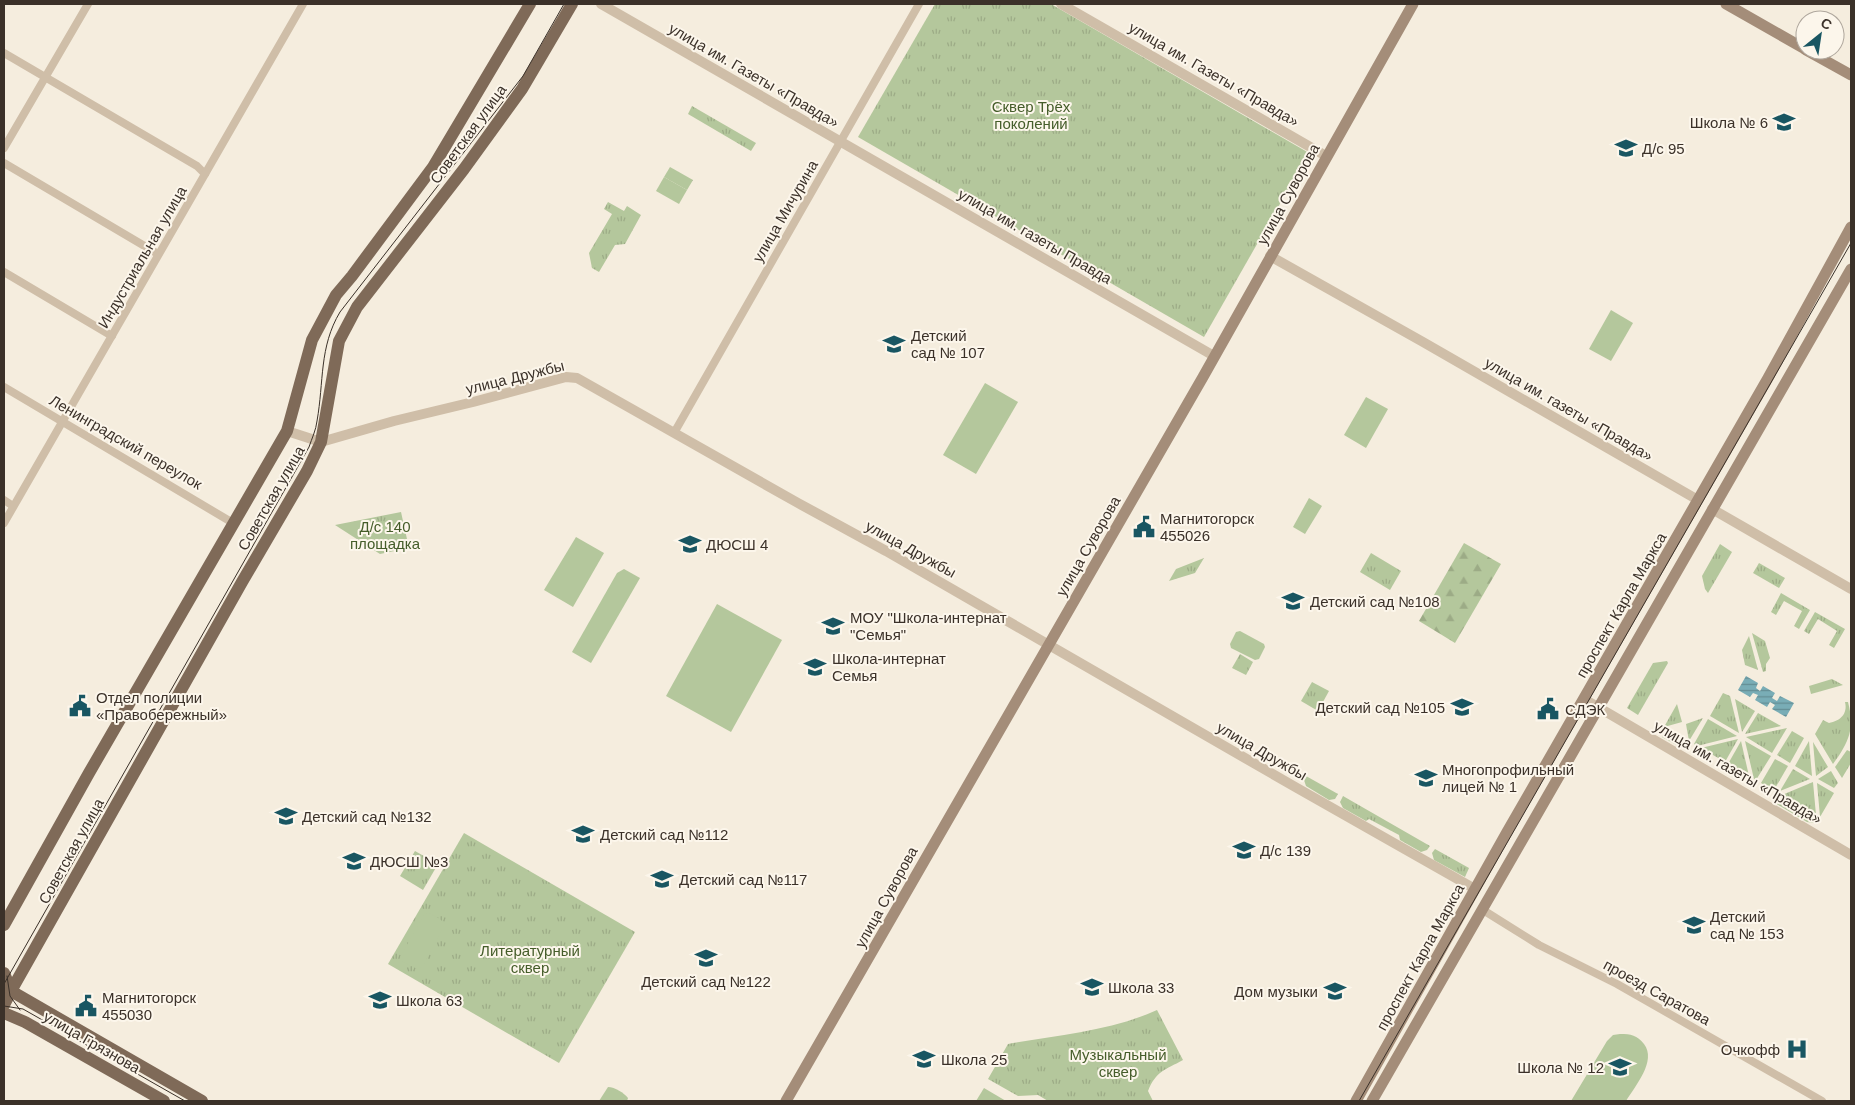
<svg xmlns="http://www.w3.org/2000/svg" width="1855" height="1105" font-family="Arial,sans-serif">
<defs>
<pattern id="grass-tufts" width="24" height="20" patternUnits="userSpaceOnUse" patternTransform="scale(1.25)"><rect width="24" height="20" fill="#b4c79c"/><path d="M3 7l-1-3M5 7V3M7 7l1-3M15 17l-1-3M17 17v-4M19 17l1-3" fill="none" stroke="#9cab86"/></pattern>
<pattern id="forest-firs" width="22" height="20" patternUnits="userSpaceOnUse" patternTransform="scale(1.25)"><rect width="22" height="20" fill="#b4c79c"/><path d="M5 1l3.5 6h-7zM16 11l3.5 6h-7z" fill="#9cab86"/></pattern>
<pattern id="water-rules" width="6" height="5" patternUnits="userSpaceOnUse" patternTransform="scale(1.25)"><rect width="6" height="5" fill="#79adb6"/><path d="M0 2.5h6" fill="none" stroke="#648d94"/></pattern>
</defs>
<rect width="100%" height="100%" fill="#f5edde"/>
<g fill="url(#grass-tufts)">
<polygon points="935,4 1051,4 1309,153 1204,337 858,137"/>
<polygon points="692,106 756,143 751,151 688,114"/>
<polygon points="670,167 693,180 687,190 664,177"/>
<polygon points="608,202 624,211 627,206 641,215 625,244 615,245 599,272 592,268 589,253 612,214 604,209"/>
<polygon points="401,512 409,548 380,554 335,525"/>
<polygon points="1720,544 1732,552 1708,593 1705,589 1702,576"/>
<polygon points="1371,553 1401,571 1390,590 1360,572"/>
<polygon points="1204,558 1195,573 1169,581 1176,569"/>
<polygon points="1759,563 1785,578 1779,588 1753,573"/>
<polygon points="1781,593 1810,610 1799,629 1794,626 1802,611 1784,601 1776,615 1771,612"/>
<polygon points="1815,612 1845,629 1834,648 1829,645 1837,631 1818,619 1809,634 1804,631"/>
<polygon points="1752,633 1765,641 1770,658 1766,664 1766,671 1763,672"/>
<polygon points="1749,636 1758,670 1745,665 1742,650"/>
<polygon points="1240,654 1253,662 1246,675 1232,668"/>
<polygon points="1667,661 1668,663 1638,715 1627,708 1653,663"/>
<polygon points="1832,679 1843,685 1811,694 1809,686"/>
<polygon points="1312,682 1329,691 1318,711 1301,701"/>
<polygon points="1723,693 1730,696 1739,733 1710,716"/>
<polygon points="1735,699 1755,711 1742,732"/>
<path d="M1845 702H1848C1855 729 1849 742 1833 764L1815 734 1823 720 1829 723C1840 721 1848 714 1845 702Z"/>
<polygon points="1677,704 1682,722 1664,727"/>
<polygon points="1758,713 1781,726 1745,734"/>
<polygon points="1703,718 1689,741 1686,724"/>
<polygon points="1708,719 1737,736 1697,746 1694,744"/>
<polygon points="1787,728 1772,753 1746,737"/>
<polygon points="1665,731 1692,746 1682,748 1662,737"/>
<polygon points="1792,731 1804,738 1790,763 1777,755"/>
<polygon points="1738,739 1725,762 1701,748"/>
<polygon points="1741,741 1749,776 1728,764"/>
<polygon points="1745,741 1771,756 1756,780 1754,779"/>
<polygon points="1809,741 1812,776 1795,766"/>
<polygon points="1813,742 1828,767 1816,776"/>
<polygon points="1847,750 1851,752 1851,763 1842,778 1835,767"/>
<polygon points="1775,759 1788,766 1774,790 1761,783"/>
<polygon points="1793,769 1810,779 1780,791"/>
<polygon points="1831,771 1838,783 1834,788 1818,779"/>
<polygon points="1306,776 1338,794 1335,799 1329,800 1306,786 1304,780"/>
<polygon points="1813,782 1816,815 1782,795"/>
<polygon points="1817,783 1834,793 1820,817"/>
<polygon points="1774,793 1818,820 1815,823 1807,822 1775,803"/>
<polygon points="1343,796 1430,846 1427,850 1421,852 1400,840 1399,835 1369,819 1366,821 1343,808 1340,802"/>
<polygon points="464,833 635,932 559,1063 388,964"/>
<polygon points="1435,849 1469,868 1465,877 1434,860 1432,853"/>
<polygon points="415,851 438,864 423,890 400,876"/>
<path d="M1157 1010 1183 1060C1165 1070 1156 1071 1148 1091L1153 1101H1048L1038 1095 1018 1096 988 1079 1008 1044C1058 1035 1111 1031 1157 1010Z"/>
</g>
<polygon fill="url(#forest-firs)" points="1464,543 1501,564 1455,643 1419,621"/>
<g fill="#b4c79c">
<polygon points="664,177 687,190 679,204 656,191"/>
<polygon points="1611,310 1633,323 1611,361 1589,349"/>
<polygon points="985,383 1018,402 976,474 943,455"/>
<polygon points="1366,397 1388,409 1366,448 1344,435"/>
<polygon points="1309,498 1322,506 1305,534 1293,527"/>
<polygon points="576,537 604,553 573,607 544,590"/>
<polygon points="624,569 640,578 591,663 572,652 617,573"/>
<polygon points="717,604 782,640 731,732 666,696"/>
<polygon points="1240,631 1264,644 1265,647 1259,659 1255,660 1231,648 1230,644 1236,632"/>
<path d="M425 913C432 913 441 919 445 924L423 966 418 969 403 962 400 957Z"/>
<path d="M1620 1034C1631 1034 1637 1035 1644 1044 1657 1061 1635 1086 1626 1101H1571L1607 1041 1613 1035Z"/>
<path d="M608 1087C615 1087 624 1093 628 1098L627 1101H599Z"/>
<polygon points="984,1088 1006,1101 976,1101"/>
</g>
<polygon fill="url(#water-rules)" points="1746,676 1758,683 1756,688 1760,691 1763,686 1775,693 1772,698 1777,701 1780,696 1794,703 1786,717 1772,709 1775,705 1770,702 1767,707 1755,700 1758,695 1753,693 1750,697 1738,690"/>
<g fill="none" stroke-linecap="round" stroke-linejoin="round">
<g stroke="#cfbea8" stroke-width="8">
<polyline points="4,53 197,166 205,174"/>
<polyline points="4,148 88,4"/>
<polyline points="4,163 158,254"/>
<polyline points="4,272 112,336"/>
<polyline points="4,387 233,523"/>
<polyline points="674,433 919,4"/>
<polyline points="4,500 13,506"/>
<polyline points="4,523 303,4"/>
<polyline points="1483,910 1539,945 1617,984 1822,1101"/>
</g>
<g stroke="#cfbea8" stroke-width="10">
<polyline points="601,4 1214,356"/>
<polyline points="1061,4 1326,156"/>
<polyline points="1270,256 1423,342 1698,500"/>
<polyline points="287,431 321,442 394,421 473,402 566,377 577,378 798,503 886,551 1297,788 1475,889"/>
<polyline points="1712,509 1851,589"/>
<polyline points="1584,699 1851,855"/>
</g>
<g stroke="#a48d79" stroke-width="11">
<polyline points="1726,4 1805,49"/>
<polyline points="1806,50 1851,75"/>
<polyline points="786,1101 1203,377 1413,4"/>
<polyline points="1356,1101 1507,832 1768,378 1851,227"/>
<polyline points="1372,1101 1851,269"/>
</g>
<g stroke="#7f6a58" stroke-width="12">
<polyline points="4,925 89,773 287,431 312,340 336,295 352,276 433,167 530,4"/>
<polyline points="4,973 11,991 4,1005"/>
<polyline points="4,1013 25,1022 164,1101"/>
<polyline points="202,1101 11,991 242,582 307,471 321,442 339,341 357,307 464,169 522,89 572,4"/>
</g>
<g stroke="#3b3129" stroke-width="1">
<polyline points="7,976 10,996 20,1010"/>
<path d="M4 984 309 447C312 438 316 430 317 421 324 382 319 347 340 312L523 76 564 4"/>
<polyline points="4,1006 23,1009 185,1101"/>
<polyline points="1359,1101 1851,243"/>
</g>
</g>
<defs>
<g id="school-bare" transform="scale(1.725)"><path d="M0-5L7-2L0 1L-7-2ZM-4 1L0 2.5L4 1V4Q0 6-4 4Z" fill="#195662" stroke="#fcf6eb" stroke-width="2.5" paint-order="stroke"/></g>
<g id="civic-bare" transform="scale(1.725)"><path d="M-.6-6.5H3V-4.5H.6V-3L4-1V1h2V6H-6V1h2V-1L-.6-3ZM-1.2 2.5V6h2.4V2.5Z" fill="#195662" stroke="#fcf6eb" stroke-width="2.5" paint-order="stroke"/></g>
<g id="university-bare" transform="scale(1.725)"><path d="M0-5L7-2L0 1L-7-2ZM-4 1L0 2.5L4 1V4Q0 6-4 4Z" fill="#195662" stroke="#fcf6eb" stroke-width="2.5" paint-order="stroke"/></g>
<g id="hospital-bare" transform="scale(1.725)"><path d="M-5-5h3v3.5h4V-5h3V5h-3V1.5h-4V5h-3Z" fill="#195662" stroke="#fcf6eb" stroke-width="2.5" paint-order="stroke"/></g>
</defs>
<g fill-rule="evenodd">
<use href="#school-bare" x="1784" y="122"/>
<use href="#school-bare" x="1626" y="148"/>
<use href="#school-bare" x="894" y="344"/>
<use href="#civic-bare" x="1144" y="527"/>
<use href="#university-bare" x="690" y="544"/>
<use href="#school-bare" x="1293" y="601"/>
<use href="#school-bare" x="833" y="626"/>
<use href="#school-bare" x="815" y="667"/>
<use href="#civic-bare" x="80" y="706"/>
<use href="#school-bare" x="1462" y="707"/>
<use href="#civic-bare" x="1548" y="709"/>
<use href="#school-bare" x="1426" y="778"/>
<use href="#school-bare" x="286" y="816"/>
<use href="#school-bare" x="583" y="834"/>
<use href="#school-bare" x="1244" y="850"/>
<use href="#school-bare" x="354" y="861"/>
<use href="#school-bare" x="662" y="879"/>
<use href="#school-bare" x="1694" y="925"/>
<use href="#school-bare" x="706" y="958"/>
<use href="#school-bare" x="1092" y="987"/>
<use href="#school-bare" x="1335" y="991"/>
<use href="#school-bare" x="380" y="1000"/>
<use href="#civic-bare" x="86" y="1006"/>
<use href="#hospital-bare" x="1797" y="1049"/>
<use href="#school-bare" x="924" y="1059"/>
<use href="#school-bare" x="1620" y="1067"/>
</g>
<g text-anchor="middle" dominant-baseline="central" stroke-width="4" stroke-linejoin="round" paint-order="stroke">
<g font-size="15" fill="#3b3129" stroke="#fcf6eb">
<text transform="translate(1214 74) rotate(30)">улица им. Газеты «Правда»</text>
<text transform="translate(754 75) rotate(30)">улица им. Газеты «Правда»</text>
<text transform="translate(468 134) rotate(-54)">Советская улица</text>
<text transform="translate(1288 194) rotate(-61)">улица Суворова</text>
<text transform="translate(785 211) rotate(-60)">улица Мичурина</text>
<text transform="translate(1035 236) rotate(30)">улица им. газеты Правда</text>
<text transform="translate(142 257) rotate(-60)">Индустриальная улица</text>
<text transform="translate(515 377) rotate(-14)">улица Дружбы</text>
<text transform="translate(1569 409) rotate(30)">улица им. газеты «Правда»</text>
<text transform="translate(126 442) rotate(30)">Ленинградский переулок</text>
<text transform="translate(271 498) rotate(-60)">Советская улица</text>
<text transform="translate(1088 546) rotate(-60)">улица Суворова</text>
<text transform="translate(911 549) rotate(29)">улица Дружбы</text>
<text transform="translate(1621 605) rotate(-60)">проспект Карла Маркса</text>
<text transform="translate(1262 751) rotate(30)">улица Дружбы</text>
<text transform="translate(1738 772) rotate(30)">улица им. газеты «Правда»</text>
<text transform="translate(71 851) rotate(-61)">Советская улица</text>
<text transform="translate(886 897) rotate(-61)">улица Суворова</text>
<text transform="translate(1420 957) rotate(-61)">проспект Карла Маркса</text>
<text transform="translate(1657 992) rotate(29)">проезд Саратова</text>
<text transform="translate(92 1042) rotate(30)">улица Грязнова</text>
</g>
<g font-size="15" fill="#455d2a" stroke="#fcf6eb">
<text x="1031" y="106">Сквер Трёх<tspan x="1031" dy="17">поколений</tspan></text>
<text x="385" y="526">Д/с 140<tspan x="385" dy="17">площадка</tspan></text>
<text x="530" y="950">Литературный<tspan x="530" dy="17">сквер</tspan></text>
<text x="1118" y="1054">Музыкальный<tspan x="1118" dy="17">сквер</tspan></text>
</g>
<g font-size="15" fill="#3b3129" stroke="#fcf6eb" text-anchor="start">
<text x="1768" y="122" text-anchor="end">Школа № 6</text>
<text x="1642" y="148">Д/с 95</text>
<text x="911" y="335">Детский<tspan x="911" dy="17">сад № 107</tspan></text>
<text x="1160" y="518">Магнитогорск<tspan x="1160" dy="17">455026</tspan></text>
<text x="706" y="544">ДЮСШ 4</text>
<text x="1310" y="601">Детский сад №108</text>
<text x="850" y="617">МОУ "Школа-интернат<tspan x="850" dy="17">"Семья"</tspan></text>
<text x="832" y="658">Школа-интернат<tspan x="832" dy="17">Семья</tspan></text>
<text x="96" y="697">Отдел полиции<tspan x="96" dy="17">«Правобережный»</tspan></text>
<text x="1445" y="707" text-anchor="end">Детский сад №105</text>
<text x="1565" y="709">СДЭК</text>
<text x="1442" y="769">Многопрофильный<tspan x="1442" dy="17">лицей № 1</tspan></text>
<text x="302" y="816">Детский сад №132</text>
<text x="600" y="834">Детский сад №112</text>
<text x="1260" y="850">Д/с 139</text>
<text x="370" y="861">ДЮСШ №3</text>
<text x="679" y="879">Детский сад №117</text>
<text x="1710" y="916">Детский<tspan x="1710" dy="17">сад № 153</tspan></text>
<text x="706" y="981" text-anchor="middle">Детский сад №122</text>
<text x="1108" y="987">Школа 33</text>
<text x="1318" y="991" text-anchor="end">Дом музыки</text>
<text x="102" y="997">Магнитогорск<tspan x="102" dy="17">455030</tspan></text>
<text x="396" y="1000">Школа 63</text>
<text x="1780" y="1049" text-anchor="end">Очкофф</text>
<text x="941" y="1059">Школа 25</text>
<text x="1604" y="1067" text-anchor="end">Школа № 12</text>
</g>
</g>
<rect width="1855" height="1105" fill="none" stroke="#3b3129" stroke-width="10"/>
<g transform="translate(1820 35) rotate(30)"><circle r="24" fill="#fcf6eb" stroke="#afa79d"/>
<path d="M0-4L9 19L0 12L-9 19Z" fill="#195662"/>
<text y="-8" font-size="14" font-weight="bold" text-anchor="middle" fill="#3b3129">С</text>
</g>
</svg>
